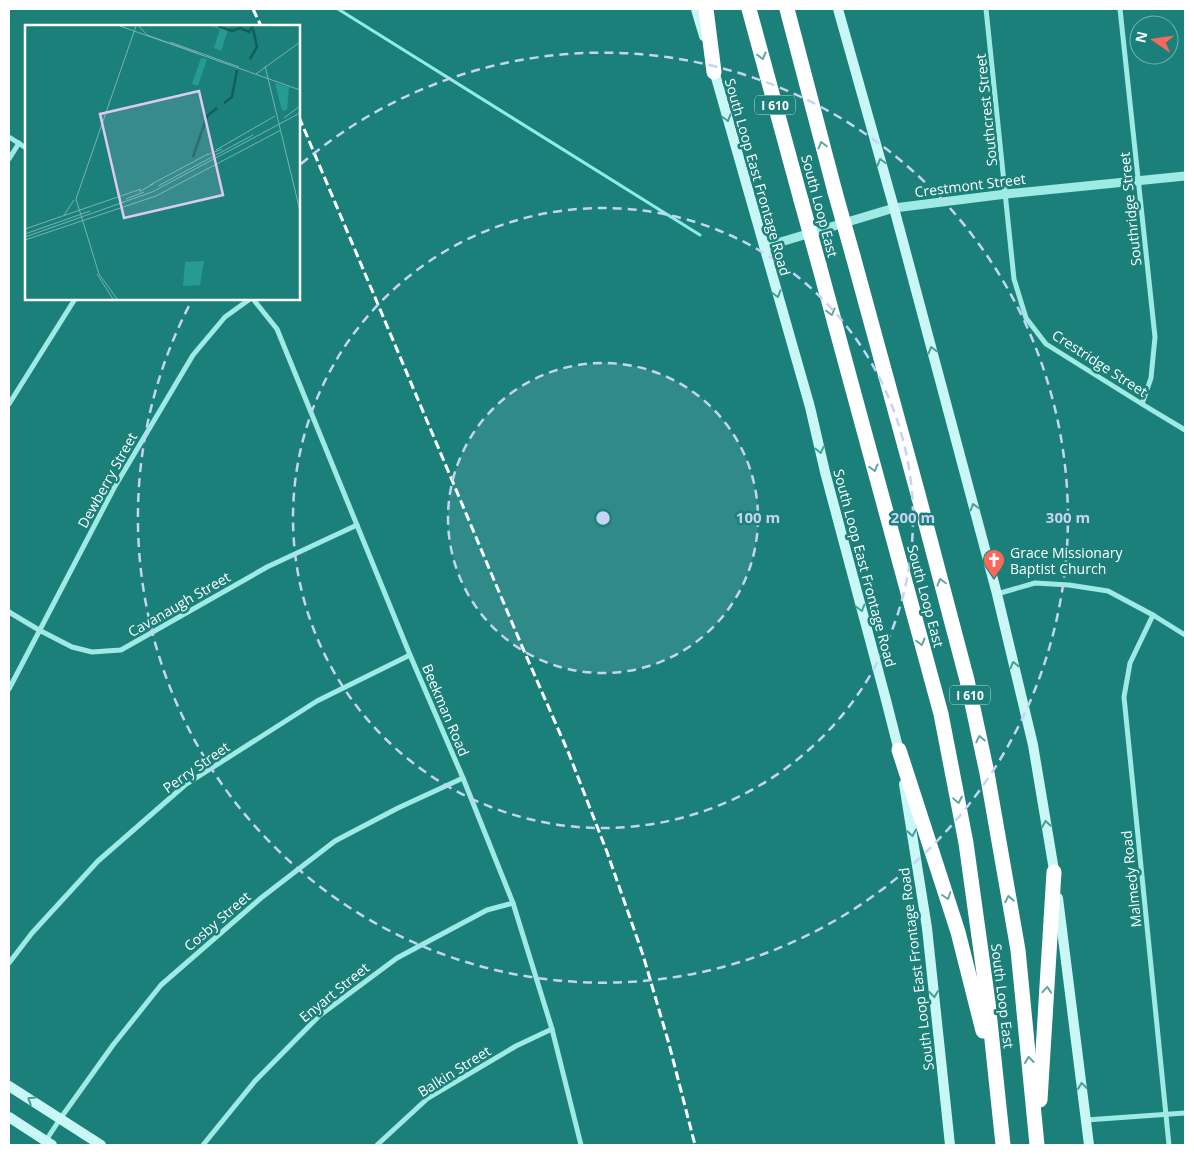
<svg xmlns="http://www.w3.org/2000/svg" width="1194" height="1154" font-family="'Open Sans',sans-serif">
<rect width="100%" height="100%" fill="#1b8079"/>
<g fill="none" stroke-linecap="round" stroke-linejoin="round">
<polyline stroke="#91ece3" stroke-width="3" points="338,9 700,235"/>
<g stroke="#9eeae4" stroke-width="5">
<polyline points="986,9 1014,279 1026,318 1046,344 1142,404 1185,430"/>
<polyline points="1120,9 1155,337 1151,378 1142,404"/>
<polyline points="9,137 26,148"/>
<polyline points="9,159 19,143"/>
<polyline points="253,299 277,329 410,655 463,778 513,903 552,1029 581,1145"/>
<polyline points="9,404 75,299"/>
<polyline points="997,594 1035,583 1069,585 1108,591 1153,615 1185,635"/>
<polyline points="9,612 39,630 72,647 92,652 121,650 267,567 357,525"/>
<polyline points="1153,615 1130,663 1124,697 1169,1145"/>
<polyline points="9,689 114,488 193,355 225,317 250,299"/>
<polyline points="9,963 32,933 98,861 185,785 317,701 410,655"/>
<polyline points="1086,1120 1185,1113"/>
<polyline points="43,1145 60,1119 113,1045 161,985 261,898 335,841 398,808 463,778"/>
<polyline points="203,1145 255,1081 319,1016 397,958 487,910 513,903"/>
<polyline points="377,1145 428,1098 516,1046 552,1029"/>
</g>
<polyline stroke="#9eeae4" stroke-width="9" points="764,247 894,208 1006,194 1185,176"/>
<g stroke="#c9f7f5" stroke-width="10">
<polyline points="696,9 704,36"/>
<polyline points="838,9 894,208 997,594 1033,745 1055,876"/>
<polyline points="713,67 810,407 825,472 886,700 900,755"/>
<polyline points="904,784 927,928 950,1145"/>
<polyline points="1058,898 1089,1145"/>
<polyline points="9,1086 101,1145"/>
<polyline points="9,1117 52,1145"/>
</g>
<g stroke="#fff" stroke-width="15">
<polyline points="706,9 714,72"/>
<polyline points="749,9 801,200"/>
<polyline points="787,9 835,192"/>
<polyline points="853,256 918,494 967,680 987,773 1018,950 1037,1145"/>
<polyline points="819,265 941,714 966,843 988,1002 1003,1145"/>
<polyline points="899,750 958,932 983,1031"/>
<polyline points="1040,1100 1054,872"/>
</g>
<g stroke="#fff" stroke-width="3" stroke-dasharray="9 4" stroke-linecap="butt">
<polyline points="253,9 261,26"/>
<polyline points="299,117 521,644 569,754 607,852 643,955 669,1044 695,1145"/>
</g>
<g stroke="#fff" stroke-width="15">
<polyline points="835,192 853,256"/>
<polyline points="801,200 819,265"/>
</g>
</g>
<defs><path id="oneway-chevron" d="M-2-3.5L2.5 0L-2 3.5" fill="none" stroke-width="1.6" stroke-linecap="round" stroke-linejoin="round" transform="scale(1.25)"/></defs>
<g stroke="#5fa6a1">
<use href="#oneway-chevron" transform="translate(762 56) rotate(75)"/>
<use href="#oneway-chevron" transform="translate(822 145) rotate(-105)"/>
<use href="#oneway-chevron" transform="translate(831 312) rotate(75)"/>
<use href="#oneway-chevron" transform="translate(874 468) rotate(75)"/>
<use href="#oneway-chevron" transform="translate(941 582) rotate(-105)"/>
<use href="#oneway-chevron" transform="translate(921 642) rotate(75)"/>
<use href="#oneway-chevron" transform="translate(980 739) rotate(-102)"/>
<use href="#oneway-chevron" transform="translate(958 800) rotate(79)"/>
<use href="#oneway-chevron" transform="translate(947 896) rotate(72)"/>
<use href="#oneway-chevron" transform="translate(1009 899) rotate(-100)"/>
<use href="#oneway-chevron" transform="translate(1047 990) rotate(-86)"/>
<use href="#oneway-chevron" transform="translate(1029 1060) rotate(-96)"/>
</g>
<g stroke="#469e98">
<use href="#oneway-chevron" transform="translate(727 118) rotate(74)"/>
<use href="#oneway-chevron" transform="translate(881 162) rotate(-106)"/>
<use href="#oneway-chevron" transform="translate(777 294) rotate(74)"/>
<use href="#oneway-chevron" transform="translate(932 350) rotate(-105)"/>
<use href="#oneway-chevron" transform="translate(820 450) rotate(77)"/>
<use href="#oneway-chevron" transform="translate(974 507) rotate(-105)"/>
<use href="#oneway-chevron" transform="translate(861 608) rotate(75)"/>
<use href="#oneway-chevron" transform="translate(1014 665) rotate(-104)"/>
<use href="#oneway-chevron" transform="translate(1046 824) rotate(-99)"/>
<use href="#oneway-chevron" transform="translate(912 833) rotate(81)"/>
<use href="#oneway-chevron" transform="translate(934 994) rotate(84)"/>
<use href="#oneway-chevron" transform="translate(1082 1086) rotate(-97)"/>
<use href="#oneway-chevron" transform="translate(31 1100) rotate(-148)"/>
</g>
<circle cx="603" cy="518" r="155" fill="#c6d3f5" fill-opacity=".12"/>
<g fill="none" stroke="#c6d3f5" stroke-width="2.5" stroke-dasharray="9 6">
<circle cx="603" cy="518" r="155"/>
<circle cx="603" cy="518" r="310"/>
<path d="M301 164A465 465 0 1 1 192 300"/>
</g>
<defs>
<g id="church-pin" transform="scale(1.125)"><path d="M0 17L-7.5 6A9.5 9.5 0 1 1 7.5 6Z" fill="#fc675a" stroke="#1b8079"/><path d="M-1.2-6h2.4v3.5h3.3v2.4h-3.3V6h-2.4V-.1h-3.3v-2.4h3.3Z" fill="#fff"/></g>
</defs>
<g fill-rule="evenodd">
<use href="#church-pin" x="994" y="560"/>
</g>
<g text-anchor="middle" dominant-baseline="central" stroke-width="5" stroke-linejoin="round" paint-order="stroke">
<g fill="#1b8079" stroke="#bbd9d7" stroke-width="1">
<rect x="755" y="95.5" width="40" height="19" rx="4"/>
<rect x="950" y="685.5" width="40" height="19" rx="4"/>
</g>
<g font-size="12" font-weight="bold" fill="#fff">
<text x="775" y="105">I 610</text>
<text x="970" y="695">I 610</text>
</g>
<g font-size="14" fill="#fff" stroke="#1b8079">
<text transform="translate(986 110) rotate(-96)">Southcrest Street</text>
<text transform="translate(758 177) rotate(74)">South Loop East Frontage Road</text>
<text transform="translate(970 185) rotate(-7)">Crestmont Street</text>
<text transform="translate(820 206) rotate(75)">South Loop East</text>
<text transform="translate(1130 209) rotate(-96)">Southridge Street</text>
<text transform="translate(1100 363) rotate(33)">Crestridge Street</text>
<text transform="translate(107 480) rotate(-61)">Dewberry Street</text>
<text transform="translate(865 568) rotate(75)">South Loop East Frontage Road</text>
<text transform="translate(926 596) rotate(75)">South Loop East</text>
<text transform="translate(179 604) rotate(-30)">Cavanaugh Street</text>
<text transform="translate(446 710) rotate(67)">Beekman Road</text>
<text transform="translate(196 767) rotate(-35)">Perry Street</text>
<text transform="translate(1131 879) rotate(-96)">Malmedy Road</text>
<text transform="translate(217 921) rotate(-41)">Cosby Street</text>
<text transform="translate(916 969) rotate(-97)">South Loop East Frontage Road</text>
<text transform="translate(334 992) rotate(-39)">Enyart Street</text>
<text transform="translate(1003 996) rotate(83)">South Loop East</text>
<text transform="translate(454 1071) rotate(-32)">Balkin Street</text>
</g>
<g font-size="14" fill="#fff" stroke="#1b8079" text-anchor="start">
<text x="1010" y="552">Grace Missionary<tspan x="1010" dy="16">Baptist Church</tspan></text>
</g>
</g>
<g transform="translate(25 25)">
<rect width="275" height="275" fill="#1b8079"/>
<path d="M184 1 204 2 196 26 189 23 195 4ZM176 33 182 34 173 61 167 59ZM250 58 264 62 262 85 258 86 256 82ZM179 236 175 260 158 261 160 237Z" fill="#279b92"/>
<path fill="none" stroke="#115e5a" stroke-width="2.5" d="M193 1 207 6 215 3 224 7 228 1M225 34 232 22 228 4M199 78 207 72 212 45M168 132 182 91 192 83"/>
<path fill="none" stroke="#76b3af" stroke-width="1" d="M95 1 275 65M114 1 122 10 172 28M145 17 214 42M240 41 275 186M231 49 275 17M259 93 275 81M191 125 250 91M182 130 197 124M125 160 183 129M133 161 228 110M114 167 128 159M101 174 119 167M39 190 49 175M0 204 116 164M0 209 65 186M0 212 127 167 275 88M0 215 131 171 256 105M72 249 88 274M92 274 74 249 51 174 111 1"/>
<path fill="#decaef" fill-opacity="0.15" stroke="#decaef" stroke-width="2.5" d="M174 66 198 170 99 193 75 89Z"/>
<rect width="275" height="275" fill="none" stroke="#fff" stroke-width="2.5"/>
</g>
<circle cx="603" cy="518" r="8" fill="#c6d3f5" stroke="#1b8079" stroke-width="2.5"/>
<g font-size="15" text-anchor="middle" font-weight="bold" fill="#c6d3f5" stroke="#1b8079" stroke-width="5" stroke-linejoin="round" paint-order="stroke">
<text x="758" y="523">100 m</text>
<text x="913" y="523">200 m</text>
<text x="1068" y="523">300 m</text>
</g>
<rect width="1194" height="1154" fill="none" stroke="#ffffff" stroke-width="20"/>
<g transform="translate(1154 40) rotate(283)"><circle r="24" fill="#1b8079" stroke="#76b3af"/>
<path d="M0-4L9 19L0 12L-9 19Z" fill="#fc675a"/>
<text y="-8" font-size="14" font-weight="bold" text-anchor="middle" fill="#ffffff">N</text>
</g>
</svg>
